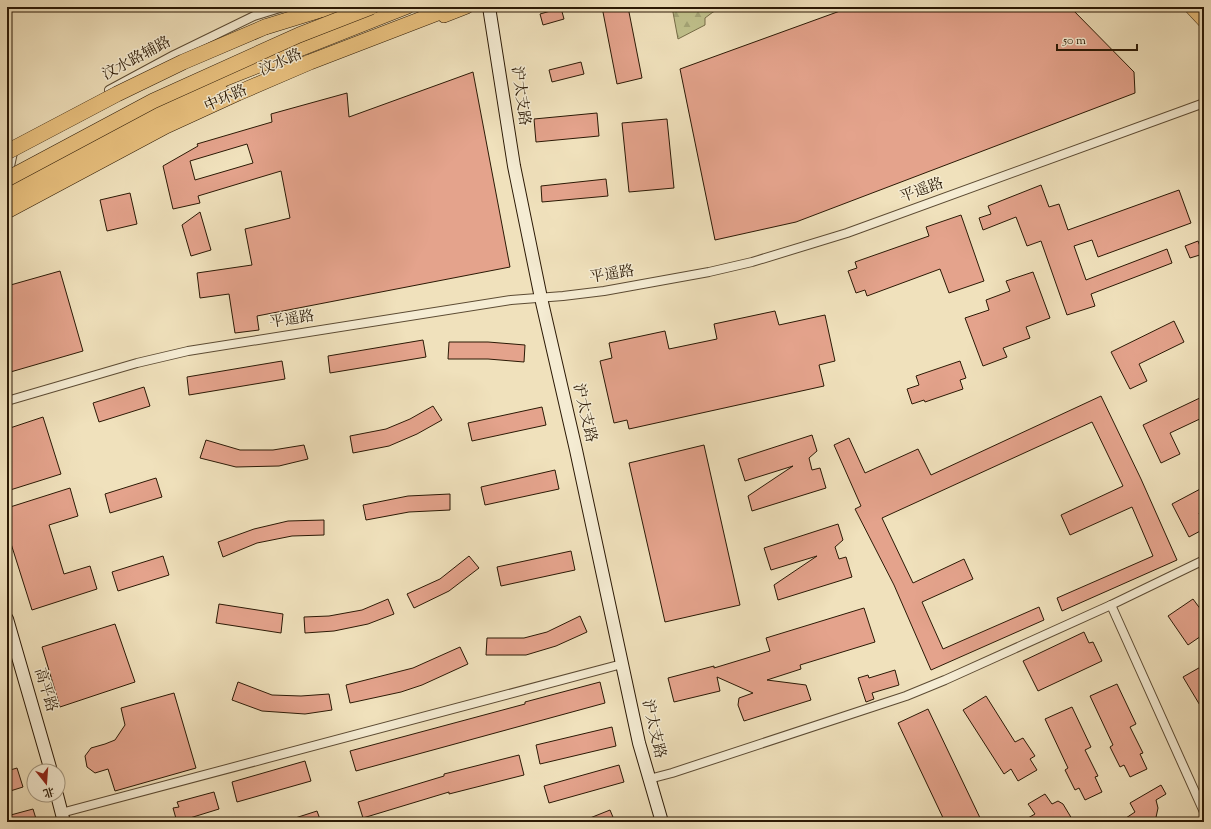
<svg xmlns="http://www.w3.org/2000/svg" width="1211" height="829" font-family="'Sorts Mill Goudy','Noto Serif SC',serif">
<defs>
<pattern id="forest-firs" width="22" height="20" patternUnits="userSpaceOnUse"><rect width="22" height="20" fill="#c0c18c"/><path d="M5 1l3.5 6h-7zM16 11l3.5 6h-7z" fill="#a5a577"/></pattern>
</defs>
<rect width="100%" height="100%" fill="#f0e1bc"/>
<filter id="stains"><feTurbulence type="fractalNoise" baseFrequency=".005" numOctaves="4"/><feColorMatrix values="0 0 0 0 .2 0 0 0 0 .09 0 0 0 0 .02 0 0 0 .5 -.17"/></filter>
<radialGradient id="worn" r=".72"><stop offset=".6" stop-color="#630" stop-opacity="0"/><stop offset="1" stop-color="#630" stop-opacity=".3"/></radialGradient>
<polygon fill="url(#forest-firs)" stroke="#766d48" points="672,7 727,7 713,12 705,18 705,25 678,39"/>
<g fill="#e4a38c" stroke="#2b1905" fill-rule="evenodd">
<polygon points="602,7 628,7 642,78 617,84"/>
<polygon points="851,7 1070,7 1134,72 1135,93 796,222 715,240 680,69"/>
<polygon points="561,8 564,19 543,25 540,14"/>
<polygon points="581,62 584,74 552,82 549,70"/>
<path d="M473 72 510 267 257 316 259 330 235 333 229 294 200 298 197 273 252 265 245 229 290 218 281 171 198 196 200 203 173 209 163 166 198 146 197 144 272 122 271 114 347 93 349 117ZM247 144 253 163 195 180 190 161Z"/>
<polygon points="597,113 599,136 536,142 534,119"/>
<polygon points="667,119 674,188 629,192 622,123"/>
<polygon points="606,179 608,196 542,202 541,186"/>
<polygon points="1041,185 1049,207 1059,204 1068,230 1179,190 1191,223 1098,257 1092,240 1074,246 1086,280 1167,249 1172,263 1091,294 1095,306 1067,315 1041,241 1027,246 1016,217 983,230 979,218 991,214 988,206"/>
<polygon points="130,193 137,224 107,231 100,200"/>
<polygon points="200,212 211,250 191,256 182,225"/>
<polygon points="961,215 984,281 949,293 940,269 867,296 865,290 856,293 848,271 857,268 855,262 929,236 926,227"/>
<polygon points="1198,241 1203,254 1190,258 1185,246"/>
<polygon points="60,271 83,351 7,373 7,286"/>
<polygon points="1033,272 1050,318 1026,327 1030,338 1003,348 1007,357 983,366 965,318 989,310 986,300 1010,291 1006,281"/>
<polygon points="775,311 779,325 825,315 835,361 819,365 824,386 629,429 627,420 614,423 600,361 612,358 609,343 665,331 669,349 717,339 714,324"/>
<polygon points="1174,321 1184,342 1139,364 1147,381 1130,389 1111,352"/>
<polygon points="423,340 426,357 330,373 328,356"/>
<polygon points="449,342 488,342 525,345 524,362 488,359 448,359"/>
<polygon points="282,361 285,379 189,395 187,377"/>
<polygon points="960,361 966,378 960,380 963,389 925,402 924,400 912,404 907,389 919,385 916,376"/>
<polygon points="144,387 150,406 99,422 93,403"/>
<polygon points="1101,396 1141,479 1177,560 1062,611 1057,598 1153,556 1132,507 1070,535 1061,515 1123,486 1092,422 882,518 913,583 964,559 973,579 922,602 943,649 1039,607 1044,620 931,670 894,585 855,509 861,506 834,445 849,438 865,473 918,449 931,475"/>
<polygon points="1204,396 1204,417 1170,433 1180,454 1161,463 1143,425"/>
<polygon points="433,406 442,420 417,434 389,446 353,453 350,436 386,429 410,419"/>
<polygon points="542,407 546,425 472,441 468,423"/>
<polygon points="43,417 61,474 7,491 7,429"/>
<polygon points="812,435 817,451 809,458 812,470 820,468 826,488 752,511 748,496 793,466 745,481 738,459"/>
<polygon points="206,440 240,450 273,450 304,445 308,459 279,466 236,467 200,458"/>
<polygon points="704,445 740,605 665,622 629,463"/>
<polygon points="555,470 559,489 485,505 481,487"/>
<polygon points="156,478 162,497 110,513 105,494"/>
<polygon points="1204,487 1204,510 1199,513 1204,523 1204,529 1189,537 1172,504"/>
<polygon points="70,488 78,516 49,525 64,574 90,566 97,589 32,610 7,531 7,508"/>
<polygon points="450,494 450,510 409,512 366,520 363,505 408,496"/>
<polygon points="324,520 324,535 292,536 257,543 223,557 218,542 254,529 288,521"/>
<polygon points="838,524 843,540 835,547 839,559 846,557 852,577 778,600 774,585 817,556 771,570 764,548"/>
<polygon points="571,551 575,570 501,586 497,567"/>
<polygon points="163,556 169,575 118,591 112,572"/>
<polygon points="469,556 479,568 449,591 414,608 407,594 440,579"/>
<polygon points="388,599 394,614 368,624 334,631 305,633 304,617 329,616 362,610"/>
<polygon points="1193,599 1204,614 1204,634 1188,645 1168,616"/>
<polygon points="219,604 283,614 281,633 216,623"/>
<polygon points="864,608 875,642 800,665 801,669 767,680 806,685 811,700 744,721 738,705 739,698 753,693 717,677 720,691 674,702 668,678 714,666 714,668 770,651 766,638"/>
<polygon points="580,616 587,632 556,646 526,655 486,655 487,638 524,638 547,632"/>
<polygon points="115,624 135,682 60,707 42,647"/>
<polygon points="1084,632 1089,643 1093,642 1102,661 1038,691 1023,661"/>
<polygon points="460,647 468,664 422,685 401,692 350,703 346,685 413,668"/>
<polygon points="1204,665 1204,712 1183,677"/>
<polygon points="895,670 899,685 872,693 874,699 866,702 858,678 868,675 869,678"/>
<polygon points="238,682 272,695 301,696 329,694 332,710 305,714 262,711 232,700"/>
<polygon points="600,682 605,703 356,771 350,751 525,704 525,702"/>
<polygon points="1117,684 1136,724 1130,727 1143,753 1140,754 1147,769 1130,777 1124,765 1120,767 1110,747 1113,745 1090,696"/>
<polygon points="174,693 196,768 115,791 108,769 95,773 87,767 85,756 91,748 105,744 115,740 125,725 121,708"/>
<polygon points="986,696 1015,742 1023,738 1035,756 1030,759 1037,770 1018,781 1011,769 1004,774 963,710"/>
<polygon points="1072,707 1091,747 1085,750 1098,776 1095,777 1102,792 1085,800 1079,788 1075,790 1065,770 1068,768 1045,719"/>
<polygon points="928,709 982,822 945,822 898,723"/>
<polygon points="612,727 616,746 540,764 536,745"/>
<polygon points="519,755 524,775 449,794 449,792 363,818 358,802 444,776 444,774"/>
<polygon points="305,761 311,781 237,802 232,782"/>
<polygon points="619,765 624,782 549,803 544,786"/>
<polygon points="17,768 23,787 7,792 7,771"/>
<polygon points="1161,785 1166,794 1156,800 1158,808 1155,822 1120,822 1135,812 1130,803"/>
<polygon points="214,792 219,809 177,822 173,808 179,807 177,802"/>
<polygon points="1045,794 1052,804 1058,801 1063,804 1072,819 1066,822 1021,822 1035,814 1028,804"/>
<polygon points="33,809 37,822 7,822 7,816"/>
<polygon points="610,810 615,822 580,822"/>
<polygon points="317,811 321,822 289,822 289,820"/>
</g>
<g fill="none" stroke-linecap="round" stroke-linejoin="round">
<g stroke="#5c4b33" stroke-width="10">
<g id="street">
<polyline points="109,90 174,55 254,16 283,7"/>
<polyline points="9,171 14,148"/>
<polyline points="7,401 137,363 188,351 511,300 563,296 604,291 709,272 752,262 847,233 1204,103"/>
<polyline points="1111,605 1204,812"/>
<polyline points="649,779 672,773 906,696 945,680 1111,605 1204,560"/>
<polyline points="61,813 622,664"/>
</g>
</g>
<g stroke="#2b1905" stroke-width="14">
<g id="secondary">
<polyline points="489,7 514,166 541,298 576,450 639,743 662,822"/>
<polyline points="7,619 51,771"/>
<polyline points="57,795 64,822"/>
</g>
</g>
<g stroke="#2b1905" stroke-width="14">
<g id="primary">
<polyline points="1191,7 1204,21"/>
<polyline points="444,16 467,7"/>
<polyline points="7,189 173,100 408,7"/>
<polyline points="7,201 173,113 223,92"/>
</g>
</g>
<g stroke="#2b1905" stroke-width="16">
<g id="highway">
<polyline points="265,27 320,10 340,7"/>
<polyline points="7,211 166,126 238,93 310,62 453,7"/>
</g>
</g>
<use href="#street" stroke="#f5ecd3" stroke-width="8"/>
<use href="#secondary" stroke="#f5ecd3" stroke-width="12"/>
<use href="#primary" stroke="#e8c07e" stroke-width="13"/>
<use href="#highway" stroke="#e8c07e" stroke-width="15"/>
<g stroke="#2b1905" stroke-width="16" stroke-linecap="butt">
<g id="highway-bridge">
<polyline points="7,152 117,94 183,62 265,27"/>
<polyline points="7,179 153,101 299,35 371,7"/>
</g>
</g>
<use href="#highway-bridge" stroke="#e8c07e" stroke-width="15"/>
</g>
<g text-anchor="middle" dominant-baseline="central" stroke-width="3" stroke-linejoin="round" paint-order="stroke">
<g font-size="15" fill="#2b1905" stroke="#f5ecd3">
<text transform="translate(137 59) rotate(-28)">汶水路辅路</text>
<text transform="translate(281 63) rotate(-24)">汶水路</text>
<text transform="translate(520 96) rotate(82)">沪太支路</text>
<text transform="translate(226 99) rotate(-24)">中环路</text>
<text transform="translate(922 191) rotate(-20)">平遥路</text>
<text transform="translate(612 275) rotate(-9)">平遥路</text>
<text transform="translate(292 320) rotate(-9)">平遥路</text>
<text transform="translate(584 413) rotate(77)">沪太支路</text>
<text transform="translate(45 690) rotate(73)">高平路</text>
<text transform="translate(653 729) rotate(77)">沪太支路</text>
</g>
</g>
<rect width="1211" height="829" fill="none" stroke="#f0e1bc" stroke-width="24"/>
<rect x="8" y="8" width="1195" height="813" fill="none" stroke="#2b1905" stroke-width="2"/>
<rect x="12" y="12" width="1187" height="805" fill="none" stroke="#2b1905"/>
<g transform="translate(46 783) rotate(163)"><circle r="19" fill="#f5ecd3" stroke="#a49881"/>
<path d="M0-3L7 15L0 10L-7 15Z" fill="#8f2418"/>
<text y="-6" font-size="11" font-weight="bold" text-anchor="middle" fill="#2b1905">北</text>
</g>
<path d="M1057 44v6h80v-6" fill="none" stroke="#2b1905" stroke-width="2"/>
<text x="1063" y="44" font-size="12" fill="#2b1905" stroke="#f5ecd3" stroke-width="3" paint-order="stroke">50 m</text>
<rect width="100%" height="100%" filter="url(#stains)"/>
<rect width="100%" height="100%" fill="url(#worn)"/>
</svg>
